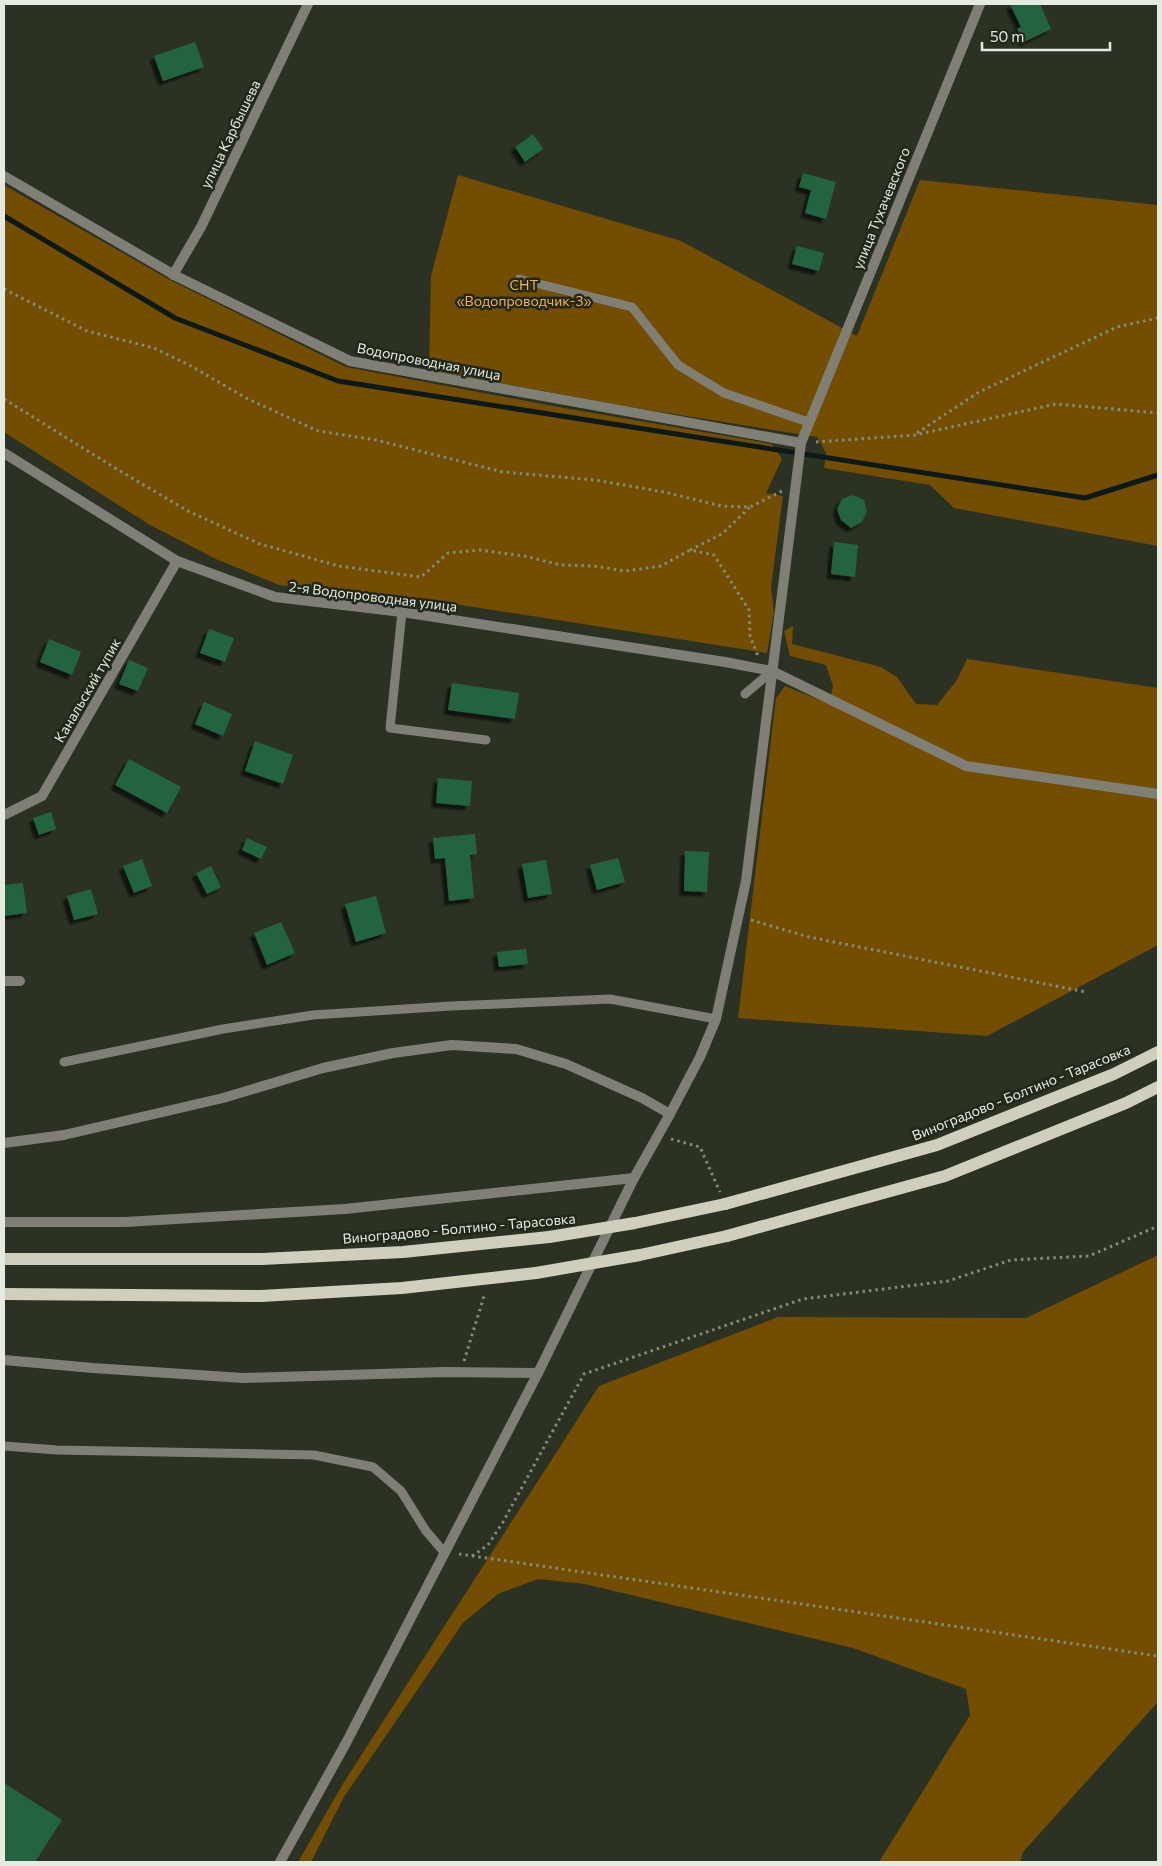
<svg xmlns="http://www.w3.org/2000/svg" width="1162" height="1866" font-family="Commissioner,sans-serif">
<defs>
<filter id="shadow"><feDropShadow dx="-4.5" dy="4.5" stdDeviation="1" flood-color="#0009"/></filter>
</defs>
<rect width="100%" height="100%" fill="#2b3223"/>
<g fill="#734d00">
<polygon points="458,175 681,241 857,336 920,180 1158,205 1158,546 954,508 930,485 824,468 826,453 817,437 624,406 429,370 431,276"/>
<polygon points="4,185 170,280 346,367 553,406 772,444 782,459 766,493 783,496 771,587 774,612 767,653 461,605 279,585 216,559 150,525 4,432"/>
<polygon points="793,626 792,644 881,667 897,677 916,704 937,705 957,680 967,659 1158,688 1158,945 987,1036 738,1018 776,698 785,686 829,704 833,686 826,665 790,656 784,631"/>
<polygon points="1158,1255 1158,1702 1023,1852 1020,1862 879,1862 970,1715 966,1689 853,1648 585,1584 538,1579 498,1594 463,1623 344,1797 311,1862 298,1862 344,1782 599,1386 778,1317 1026,1318"/>
</g>
<g fill="none" stroke-linecap="round" stroke-linejoin="round">
<polyline stroke="#0b1a18" stroke-width="5" points="4,216 175,318 338,381 1085,498 1158,475"/>
</g>
<g fill="#236441" filter="url(#shadow)">
<polygon points="1010,4 1040,4 1051,29 1024,42 1017,29 1021,27"/>
<polygon points="195,42 204,67 163,81 154,56"/>
<polygon points="533,134 543,149 525,162 515,147"/>
<polygon points="803,173 836,182 826,219 805,213 811,190 799,187"/>
<polygon points="797,246 824,253 819,271 792,264"/>
<polygon points="853,495 864,500 867,511 862,522 851,528 841,520 837,509 842,499"/>
<polygon points="834,542 858,545 855,577 831,574"/>
<polygon points="209,629 234,638 225,662 200,653"/>
<polygon points="49,639 81,652 72,675 40,662"/>
<polygon points="129,660 148,668 138,691 119,684"/>
<polygon points="452,683 519,693 515,719 448,710"/>
<polygon points="204,702 232,714 223,736 195,724"/>
<polygon points="255,741 293,755 283,784 245,771"/>
<polygon points="129,759 181,787 167,813 115,785"/>
<polygon points="438,778 472,781 470,806 436,803"/>
<polygon points="51,812 56,829 39,835 33,818"/>
<polygon points="475,834 477,854 470,855 474,898 449,901 445,858 435,859 433,838"/>
<polygon points="247,838 267,847 261,859 242,850"/>
<polygon points="685,851 709,852 707,892 684,891"/>
<polygon points="618,858 625,882 597,890 590,865"/>
<polygon points="142,859 152,886 134,893 123,866"/>
<polygon points="546,860 552,894 528,898 522,864"/>
<polygon points="211,866 221,887 207,894 196,873"/>
<polygon points="23,883 27,913 4,916 4,885"/>
<polygon points="91,889 98,914 74,920 67,896"/>
<polygon points="376,896 386,933 356,942 345,904"/>
<polygon points="281,922 295,953 267,965 254,933"/>
<polygon points="526,949 528,964 499,967 497,952"/>
<polygon points="4,1783 62,1820 35,1862 4,1862"/>
</g>
<g fill="none" stroke-linecap="round" stroke-linejoin="round">
<g stroke="#858b7f" stroke-width="3" stroke-dasharray="2.5 4" stroke-linecap="butt">
<polyline points="4,289 87,331 154,348 191,366 246,398 318,431 376,440 503,472 595,480 664,492 721,506 750,507 782,491"/>
<polyline points="4,399 115,468 188,511 260,544 339,566 421,577 448,553 479,550 524,556 561,565 594,566 625,571 661,566 690,550 714,555 749,610 750,636 758,656"/>
<polyline points="917,433 979,392 1117,327 1158,318"/>
<polyline points="816,442 915,435 1056,404 1158,413"/>
<polyline points="690,550 722,534 750,507"/>
<polyline points="751,920 809,937 1086,992"/>
<polyline points="671,1139 700,1147 720,1192"/>
<polyline points="464,1361 485,1293"/>
<polyline points="459,1554 1158,1656"/>
<polyline points="472,1556 488,1545 503,1522 584,1374 803,1299 948,1281 1011,1260 1089,1256 1158,1226"/>
</g>
<g stroke="#7f7f76" stroke-width="9">
<polyline points="519,279 632,307 678,365 724,393 808,422"/>
<polyline points="402,612 390,728 486,740"/>
<polyline points="745,694 772,671"/>
<polyline points="64,1062 223,1029 313,1015 451,1006 610,999 716,1019"/>
<polyline points="4,1446 57,1450 314,1455 373,1467 401,1491 426,1531 444,1552"/>
</g>
<g stroke="#7f7f76" stroke-width="10">
<polyline points="4,176 176,276 350,361 801,443"/>
<polyline points="173,275 201,227 308,4"/>
<polyline points="4,453 177,561 275,597 402,612 725,662 772,671 966,766 1158,794"/>
<polyline points="4,815 42,796 177,561"/>
<polyline points="4,981 20,981"/>
<polyline points="4,1143 64,1135 223,1098 323,1068 393,1053 452,1045 516,1049 566,1064 642,1098 670,1114"/>
<polyline points="634,1178 670,1114 700,1057 716,1019 746,881 801,443 980,4"/>
</g>
<g stroke="#7f7f76" stroke-width="10">
<polyline points="4,1222 125,1222 345,1209 634,1178"/>
<polyline points="4,1360 93,1368 243,1378 445,1372 538,1373"/>
<polyline points="280,1862 346,1743 538,1373 634,1178"/>
</g>
<g stroke="#d0cebd" stroke-width="12">
<polyline points="725,1204 937,1145 1114,1074 1158,1052"/>
<polyline points="727,1236 945,1176 1126,1103 1158,1087"/>
<polyline points="4,1259 262,1259 403,1252 549,1237"/>
<polyline points="4,1294 261,1296 402,1288 536,1273"/>
</g>
<g stroke="#d0cebd" stroke-width="12">
<polyline points="549,1237 635,1223 725,1204"/>
<polyline points="536,1273 640,1255 727,1236"/>
</g>
</g>
<g text-anchor="middle" dominant-baseline="central" stroke-width="5" stroke-linejoin="round" paint-order="stroke">
<g font-size="14" fill="#e6ebe1" stroke="#21281a">
<text transform="translate(230 134) rotate(-64)">улица Карбышева</text>
<text transform="translate(881 208) rotate(-68)">улица Тухачевского</text>
<text transform="translate(429 361) rotate(11)">Водопроводная улица</text>
<text transform="translate(373 596) rotate(7)">2-я Водопроводная улица</text>
<text transform="translate(87 690) rotate(-60)">Канальский тупик</text>
<text transform="translate(1021 1092) rotate(-22)">Виноградово - Болтино - Тарасовка</text>
<text transform="translate(459 1228) rotate(-5)">Виноградово - Болтино - Тарасовка</text>
</g>
<g font-size="14" fill="#f2b249" stroke="#21281a">
<text x="524" y="284">СНТ<tspan x="524" dy="16">«Водопроводчик-3»</tspan></text>
</g>
</g>
<rect width="1162" height="1866" fill="none" stroke="#e6ebe1" stroke-width="10"/>
<path d="M982 42v8h128v-8" fill="none" stroke="#e6ebe1" stroke-width="2.5"/>
<text x="990" y="42" font-size="15" fill="#e6ebe1" stroke="#21281a" stroke-width="4" paint-order="stroke">50 m</text>
</svg>
